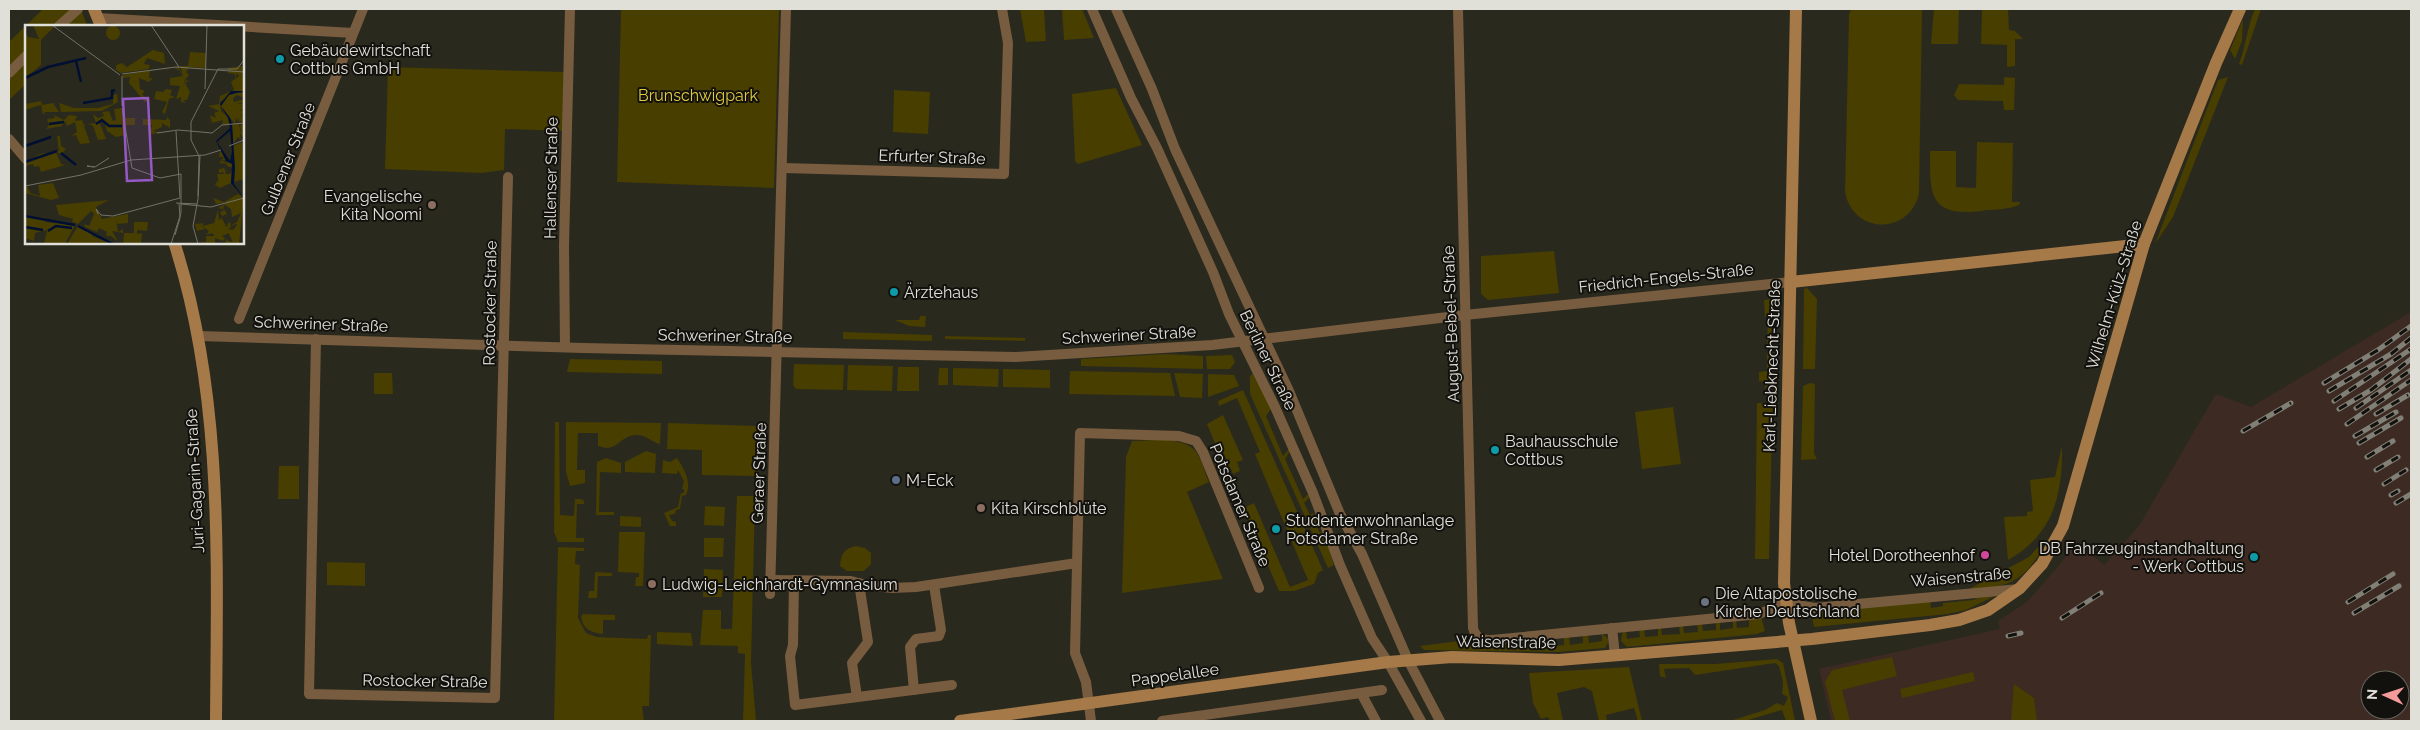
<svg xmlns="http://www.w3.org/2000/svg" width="2420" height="730" font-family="Raleway,sans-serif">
<rect width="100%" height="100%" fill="#2a291e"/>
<path fill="#3d2b23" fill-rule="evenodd" d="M2411 312V721H1831L1819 669 2000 629 1998 621 2027 602 2062 562 2074 540 2104 565 2139 526 2216 394 2251 407ZM2370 680H2400V710H2370Z"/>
<g fill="#473e00">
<polygon points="43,9 81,9 87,26 26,26 26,84 9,100 9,42"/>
<polygon points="621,9 779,9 774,188 617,182"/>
<polygon points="1020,9 1044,9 1046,41 1026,42"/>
<polygon points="1062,9 1082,9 1094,38 1064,40"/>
<path d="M1851 9 1922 10 1919 194C1909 235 1853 235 1845 192L1849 15Z"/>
<polygon points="1934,9 1959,9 1958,44 1931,44"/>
<polygon points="1982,9 2008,9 2009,30 2015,31 2023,39 2015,39 2015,66 2007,67 2007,45 1981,44"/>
<path d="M2255 9H2261L2242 65 2239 64C2246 46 2247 26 2255 9Z"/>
<polygon points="2243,19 2242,41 2235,59 2230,50"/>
<polygon points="388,67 564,72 564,131 505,129 504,170 481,173 385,169"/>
<polygon points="2004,77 2015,78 2014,110 2004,110 2003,101 1958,100 1954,95 1959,84 2004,85"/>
<polygon points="2228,77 2173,217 2155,244 2218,80"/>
<polygon points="1116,88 1142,145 1078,164 1075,161 1072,94"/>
<polygon points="894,90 930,92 928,134 893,132"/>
<path d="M1977 142 2013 143 2012 202H2020L2019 205C2008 210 1993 209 1981 211 1928 217 1930 194 1930 151H1956V187L1976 188Z"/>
<polygon points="1554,251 1559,293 1488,300 1481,294 1481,256"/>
<polygon points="1807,288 1817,299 1815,369 1803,369 1804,289"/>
<polygon points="1774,299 1773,346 1767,346 1768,317 1765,317 1764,300"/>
<polygon points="920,316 926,316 925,327 909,326 895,320 919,320"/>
<polygon points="843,332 932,335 932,341 843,339"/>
<polygon points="945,336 1025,338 1025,341 945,339"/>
<polygon points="1767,352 1773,352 1773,387 1765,388 1765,382 1759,381 1759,372 1767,371"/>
<polygon points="1166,354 1203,356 1203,369 1081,366 1081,359"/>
<polygon points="1232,355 1235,362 1230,369 1207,369 1206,356"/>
<polygon points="570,359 662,361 662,374 567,372"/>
<polygon points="794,364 844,365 843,390 796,389 793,385"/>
<polygon points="848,365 893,366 892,391 847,390"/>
<polygon points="898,367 919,367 919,391 897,391"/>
<polygon points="939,368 948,368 948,385 938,385"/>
<polygon points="953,368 999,369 998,387 953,385"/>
<polygon points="1003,369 1050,370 1050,388 1003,387"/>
<polygon points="1070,371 1170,373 1175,396 1069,394"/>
<polygon points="374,373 392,373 393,394 374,394"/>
<polygon points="1174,373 1203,374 1202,398 1180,397"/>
<polygon points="1253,373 1271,409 1266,416 1283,456 1289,449 1290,451 1285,459 1303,499 1309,493 1311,496 1304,503 1310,515 1313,513 1319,532 1324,532 1334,565 1328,568 1250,394 1250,376"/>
<polygon points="1208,374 1234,375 1239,386 1208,397"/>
<polygon points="1810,383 1815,384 1814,453 1817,459 1801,460 1803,386"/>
<polygon points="1243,390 1323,570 1318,573 1314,584 1294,591 1279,591 1243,508 1254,503 1290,587 1308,580 1255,454 1260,452 1237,398 1219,406 1218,401"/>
<polygon points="1757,403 1773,404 1772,421 1769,421 1769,428 1772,429 1769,559 1755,559"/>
<polygon points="1673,407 1681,464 1642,469 1635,412"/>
<polygon points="1223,415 1243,460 1237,462 1240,471 1233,474 1223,452 1219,453 1207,424"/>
<polygon points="555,422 559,422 560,515 574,516 575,499 581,499 584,501 584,504 577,504 576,538 584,538 584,542 558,542 554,532"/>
<path d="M566 422 661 423 660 444C651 442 646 434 635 435 618 437 618 453 598 446V433H578L577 470H585V483L570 486 566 472Z"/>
<polygon points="668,423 757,426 755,476 702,475 702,450 667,449"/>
<path d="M1132 441C1150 441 1185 435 1197 453 1202 461 1205 473 1209 482L1187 492 1223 579 1122 593 1126 457Z"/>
<path d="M2062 446C2063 495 2053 535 2008 560L2004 517 2027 516V512L2033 511 2030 480 2055 477Z"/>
<polygon points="646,451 656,454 655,473 625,472 625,462"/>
<polygon points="606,458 621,463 621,473 600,472 599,512 614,512 614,515 596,515 597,462"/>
<path d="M677 458C684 469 692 481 686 495L682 496 680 509 676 510 675 514 669 515 672 521 676 522V526H670L664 513 678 507 681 493H684V489H682L684 481 678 470 677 474 662 473 663 460 670 462Z"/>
<polygon points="279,466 299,466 299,499 278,499"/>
<polygon points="737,496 755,496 751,663 756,721 743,721 745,654 738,653 738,646 700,645 703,610 721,610 721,629 732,629"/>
<polygon points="705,506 725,507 724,526 704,525"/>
<polygon points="620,516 641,517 641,527 620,526"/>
<polygon points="619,532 645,532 643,586 635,586 636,577 639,577 639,573 618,572"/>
<polygon points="704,538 724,538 723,557 704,557"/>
<path d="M856 546 865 548 871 553V564L864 571H847L840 566C841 553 844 549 856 546Z"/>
<polygon points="558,547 584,548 584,551 576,551 575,564 580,565 578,618 586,633 597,637 647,639 648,635 651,635 649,706 642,706 644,721 554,721"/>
<path d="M2038 547 2042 550C2020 585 2008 586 1969 589L2029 557Z"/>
<polygon points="327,562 365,563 365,586 327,585"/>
<polygon points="704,569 723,570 722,597 703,597"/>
<polygon points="595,572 612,573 612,576 598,576 597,598 588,598 589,591 594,591"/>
<polygon points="1988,594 1997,595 1966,610 1948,614 1814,627 1812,617 1815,612 1826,611 1827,619 1843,617 1842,609 1930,600 1931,608 1943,606 1943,603 1973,600"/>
<path d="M583 614 615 615V620H603V634C591 633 583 629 581 617Z"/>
<polygon points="1761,617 1765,631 1757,634 1627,647 1621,641 1622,633 1626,630 1627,639 1640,637 1639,629 1644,628 1645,637 1658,636 1658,627 1661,627 1662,635 1680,634 1679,625 1683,625 1684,633 1698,632 1697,623 1702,623 1703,631 1716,630 1716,622 1720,621 1720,630 1733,628 1733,620 1736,620 1737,628 1749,627 1749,619"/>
<polygon points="657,632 691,633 693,646 657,644"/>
<polygon points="1588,634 1589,643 1602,641 1602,634 1608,638 1608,643 1605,648 1559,652 1424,650 1420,646 1474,639 1531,640 1532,648 1545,647 1545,639 1550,638 1551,646 1564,645 1564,637 1569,636 1570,645 1583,643 1583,635"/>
<polygon points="1892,657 1897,676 1842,690 1850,721 1835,721 1825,682 1832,670"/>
<polygon points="1777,659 1783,663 1795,721 1786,721 1782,710 1745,721 1730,721 1765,710 1777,703 1784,706 1788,697 1782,694 1783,682 1779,666 1775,663 1695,675 1689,668 1664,669 1666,678 1660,676 1659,664 1715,664"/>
<polygon points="1629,667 1642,721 1638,721 1634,708 1606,715 1607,721 1599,721 1592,691 1584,687 1557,693 1563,721 1550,721 1548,717 1541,719 1533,703 1529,673"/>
<polygon points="1973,672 1975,681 1902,698 1900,689"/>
<polygon points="2014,684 2034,698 2037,721 2011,721"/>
</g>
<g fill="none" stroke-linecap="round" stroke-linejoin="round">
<g stroke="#785c3f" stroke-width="10">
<polyline points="1092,9 1131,98 1157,148 1213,272 1229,314 1275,407 1313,493 1340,565 1372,638 1388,662 1421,721"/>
<polyline points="1116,9 1152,89 1175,149 1289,391 1340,514 1362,554 1408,660 1440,721"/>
<path d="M1458 9 1473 628C1476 639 1483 640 1492 640L1759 614 1785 603 1815 608 2019 589"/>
<polyline points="98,18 353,33"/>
<polyline points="59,26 78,9"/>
<polyline points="9,73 26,56"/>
<polyline points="9,139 26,159"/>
<polyline points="783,168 1004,174 1008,43 1002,9"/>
<polyline points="239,319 363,9"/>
<polyline points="199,336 583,348 1015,357 1212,345 1465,315 1791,282"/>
<polyline points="316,339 309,694 495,698 508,177"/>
<polyline points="565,347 564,246 570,9"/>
<polyline points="771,580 851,581 866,585 892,588 916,587 1077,563"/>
<polyline points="794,580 793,645 790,656 795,705 952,685"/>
<polyline points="770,594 786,9"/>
<polyline points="1612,628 1615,655"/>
<polyline points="914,690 910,647 916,639 939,636 941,630 934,585"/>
<polyline points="1361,693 1376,721"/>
<polyline points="857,697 852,663 868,642 859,583"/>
<polyline points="1091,721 1086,682 1075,653 1080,433 1179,436 1196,441 1203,452 1259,588"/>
<polyline points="1162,721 1382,690"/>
</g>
<g stroke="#a67949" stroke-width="12">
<polyline points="94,9 101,26"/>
<polyline points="1796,9 1784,583 1789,623 1811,721"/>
<path d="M174 242C224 396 217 562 216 721"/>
<polyline points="1791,282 2144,244"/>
<polyline points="960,721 1388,662 1452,657 1559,660 1812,639 1930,625 1959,620 1988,610 2020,588 2042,564 2063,526 2144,244 2216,63 2240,9"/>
</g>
<g stroke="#818077" stroke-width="5">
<g id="rail">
<polyline points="2324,383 2378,350 2411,326"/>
<polyline points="2329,391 2391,354 2411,338"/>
<polyline points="2334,401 2411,349"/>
<polyline points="2356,408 2411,370"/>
<polyline points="2339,409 2371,390 2411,359"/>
<polyline points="2376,414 2408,395"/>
<polyline points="2347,424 2411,380"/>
<polyline points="2243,431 2291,403"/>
<polyline points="2355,436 2396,412"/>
<polyline points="2359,443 2401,418"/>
<polyline points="2367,457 2393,441"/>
<polyline points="2376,470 2398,457"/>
<polyline points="2384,484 2406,470"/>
<polyline points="2391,495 2398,491"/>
<polyline points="2396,503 2411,494"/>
<polyline points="2348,602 2393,574"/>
<polyline points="2354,613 2399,586"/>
<polyline points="2062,618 2101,593"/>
<polyline points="2008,636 2021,633"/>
</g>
</g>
<use href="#rail" stroke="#12110d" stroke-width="3" stroke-dasharray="9" stroke-linecap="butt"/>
</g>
<g fill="#0f9aa8" stroke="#12110d" stroke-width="2">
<circle cx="280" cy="59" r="5"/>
<circle cx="894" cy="292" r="5"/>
<circle cx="1495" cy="450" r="5"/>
<circle cx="1276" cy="529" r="5"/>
<circle cx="2254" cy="557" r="5"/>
</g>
<g fill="#8d6e63" stroke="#12110d" stroke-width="2">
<circle cx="432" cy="205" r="5"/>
<circle cx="981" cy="508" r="5"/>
<circle cx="652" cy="584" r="5"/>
</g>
<circle fill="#5c6f8a" stroke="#12110d" stroke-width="2" cx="896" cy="480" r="5"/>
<circle fill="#d1479c" stroke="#12110d" stroke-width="2" cx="1985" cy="555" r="5"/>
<circle fill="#6b7280" stroke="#12110d" stroke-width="2" cx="1705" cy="602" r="5"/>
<g text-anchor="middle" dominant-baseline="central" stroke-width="4" stroke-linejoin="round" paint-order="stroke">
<g font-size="16" fill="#e0dfd8" stroke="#12110d" text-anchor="start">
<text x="290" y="50">Gebäudewirtschaft<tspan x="290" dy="18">Cottbus GmbH</tspan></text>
<text x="422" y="196" text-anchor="end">Evangelische<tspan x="422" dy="18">Kita Noomi</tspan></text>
<text x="904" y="292">Ärztehaus</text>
<text x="1505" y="441">Bauhausschule<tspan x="1505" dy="18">Cottbus</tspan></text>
<text x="906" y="480">M-Eck</text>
<text x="991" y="508">Kita Kirschblüte</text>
<text x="1286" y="520">Studentenwohnanlage<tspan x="1286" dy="18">Potsdamer Straße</tspan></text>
<text x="2244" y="548" text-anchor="end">DB Fahrzeuginstandhaltung<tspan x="2244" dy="18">- Werk Cottbus</tspan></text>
<text x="1975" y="555" text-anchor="end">Hotel Dorotheenhof</text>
<text x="662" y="584">Ludwig-Leichhardt-Gymnasium</text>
<text x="1715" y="593">Die Altapostolische<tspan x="1715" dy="18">Kirche Deutschland</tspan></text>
</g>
<g font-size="16" fill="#e3cc3f" stroke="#12110d">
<text x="698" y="95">Brunschwigpark</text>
</g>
<g font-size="16" fill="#e0dfd8" stroke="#12110d">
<text transform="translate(932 157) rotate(2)">Erfurter Straße</text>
<text transform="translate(288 159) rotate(-68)">Gulbener Straße</text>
<text transform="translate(551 178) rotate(-89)">Hallenser Straße</text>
<text transform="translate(1666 278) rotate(-6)">Friedrich-Engels-Straße</text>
<text transform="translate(2114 295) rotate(-73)">Wilhelm-Külz-Straße</text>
<text transform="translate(490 303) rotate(-89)">Rostocker Straße</text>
<text transform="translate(321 324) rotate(2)">Schweriner Straße</text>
<text transform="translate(1451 324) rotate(-92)">August-Bebel-Straße</text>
<text transform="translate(1129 335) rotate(-3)">Schweriner Straße</text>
<text transform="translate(725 336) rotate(1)">Schweriner Straße</text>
<text transform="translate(1268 360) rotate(64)">Berliner Straße</text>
<text transform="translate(1772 366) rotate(-88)">Karl-Liebknecht-Straße</text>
<text transform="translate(759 473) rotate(-88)">Geraer Straße</text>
<text transform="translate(195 481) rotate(-93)">Juri-Gagarin-Straße</text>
<text transform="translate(1240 505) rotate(67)">Potsdamer Straße</text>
<text transform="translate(1961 577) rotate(-5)">Waisenstraße</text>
<text transform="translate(1506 642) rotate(1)">Waisenstraße</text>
<text transform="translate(1175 675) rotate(-8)">Pappelallee</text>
<text transform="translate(425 681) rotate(1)">Rostocker Straße</text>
</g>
</g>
<g transform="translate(25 25)">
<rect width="219" height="219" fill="#2a291e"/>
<path d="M8 0 29 2 16 15V40L0 53V7L3 12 14 14ZM81 8a7 7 0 1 1 14 0a7 7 0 1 1-14 0ZM128 25 139 28 140 39 122 33 119 39 125 40 124 44 96 48 91 45V40L97 38 102 42ZM165 27 181 28V43L158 42 164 43 161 47 164 50 159 56V59L160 55 164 56 160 58 165 67 162 75H158L161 78 156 77V72L151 74 155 61 145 60V53L158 51 155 46 148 42 142 43V47L141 43 148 42H153L158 50 155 41H163ZM217 41 219 66 204 68 195 77 196 86 203 92 205 96V99H197L198 95 187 98 185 90 191 93 189 88 194 86 183 81 194 79 195 71 209 65 206 57 214 51 212 48 210 54V49L203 48V43ZM125 45 124 53H128L124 57 114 53 115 64 120 66 117 69 124 76 120 77 104 58 105 52 98 53V50ZM141 64 147 65 145 70 150 72 144 74 140 89 137 87 142 77 129 74 131 66 138 67ZM206 68H219V73L212 70 208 73 209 77 219 74V78L210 79H219V84L213 86 219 85V90L214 91H218L219 96 214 97V93L212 97 211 92 210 99 196 81 199 73ZM92 69 93 77 77 86 36 87 34 78 49 83H73L88 79V70ZM16 76 17 80 28 78 34 87H20L18 90 16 80 0 85V79ZM96 83 98 93H110V100H98L100 110 91 112 82 106 79 96H74L81 114 73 115 68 101 63 99 71 98 68 89 73 93 79 91 77 87 84 86 88 96 91 95 89 84ZM29 90 39 95 44 90 52 91 50 96 57 95 59 100 62 99 59 101 65 118 55 119 51 110 46 111 52 107 50 97 42 101 40 96 37 101 21 104 24 100 22 94 30 93ZM142 92 145 95V103L137 98V102L128 106 136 107 124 110 127 100H118V94L141 95ZM219 97 214 100 217 111 215 100 219 99V113L215 109 216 115 213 112 208 119 207 100ZM32 111H35L36 121 41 124 36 129 31 127 36 139 40 140 16 147 14 141 9 142 8 139 0 141V137L15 129 34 126ZM217 117 219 154 209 157 208 121ZM198 125 201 136 207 138 208 143 206 158 195 163 190 160 193 155 194 158 192 149H198L199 147 194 148V144L199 143 201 148V143L200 149H205L208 143 202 141 201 135 196 136 200 137 201 139 194 138 199 132H194L195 126 199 128ZM28 158 34 173 26 175 0 168V162H3L5 168 15 171 13 160ZM213 169 219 173 214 219H197L201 217 200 214 208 218 201 202 204 200H201L205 197 206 202 203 204 208 205 212 200 211 199 207 201V200L212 197 216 188 207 192 206 184 200 180 198 183 201 187 204 193 202 189 197 191 195 187 200 185 193 183 204 177 191 179 188 173 199 177ZM84 175 71 182 77 194 107 188 103 189V198L92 199 91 194 93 207 98 204V208L87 206 93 217 86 211H81L82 207 74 203 72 207 60 202 59 199 64 201 69 189 66 186 53 199 47 197 48 194 34 190 31 180ZM193 185 194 195 197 193 204 208 197 211 200 213 198 216 190 213V219L173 218 181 217V211H190L187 208 181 210 184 206 174 199 180 204 172 206 170 199 178 198V201L189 198ZM0 190 21 193 20 197 50 200 40 219H19L22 205 10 208 9 216 0 213ZM109 197H123L122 206 112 205V209L117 208 116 219H98L99 208H109ZM53 201 72 209 68 207 67 211 87 219H42Z" fill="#473e00"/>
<path d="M206 66H219L204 70 196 81 205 93 207 99 210 143 209 159 219 173 206 158 207 139 201 136 191 116 205 103 203 93 195 79ZM205 106 207 127 205 136 192 117Z" fill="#000f32" fill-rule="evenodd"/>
<path fill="none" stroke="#000f32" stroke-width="2.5" d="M51 36 56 57M0 53 23 42 61 33M58 78 87 73V66L90 65M24 99 39 97M71 99 77 95 84 101H97M0 121 26 112M36 128 51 140M0 137 32 126M0 191 50 200M53 201 88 219M0 202 18 205M23 206 31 201 47 203"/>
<path fill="none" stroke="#737268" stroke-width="1" d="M27 0 95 50M126 0 154 42M97 49 151 42 219 47M97 51V81M180 64 182 0M97 83 107 143 135 153 156 149V188L146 219M132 108 153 105 187 108 197 100 219 98M204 121 219 115M69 142 62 141 70 142 84 133M0 161 56 150 106 135 180 130 196 125M173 171 174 131 166 115V97L193 44H212L219 35M151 178 172 179M156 179 186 182 219 173M73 189 71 184 76 190 88 191 155 173 151 106M150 210 155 193 154 178M173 219 168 201 173 174 175 130"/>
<path fill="#9459c5" fill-opacity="0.15" stroke="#9459c5" stroke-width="2.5" d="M123 73 127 155 102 156 98 74Z"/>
<rect width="219" height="219" fill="none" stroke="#e0dfd8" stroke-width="2.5"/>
</g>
<rect width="2420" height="730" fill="none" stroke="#e0dfd8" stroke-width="20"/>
<g transform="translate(2385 695) rotate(273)"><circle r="24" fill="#12110d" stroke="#64635e"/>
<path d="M0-4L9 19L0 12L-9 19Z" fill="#f59b9b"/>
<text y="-8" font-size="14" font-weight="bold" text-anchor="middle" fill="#e0dfd8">N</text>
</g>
</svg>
